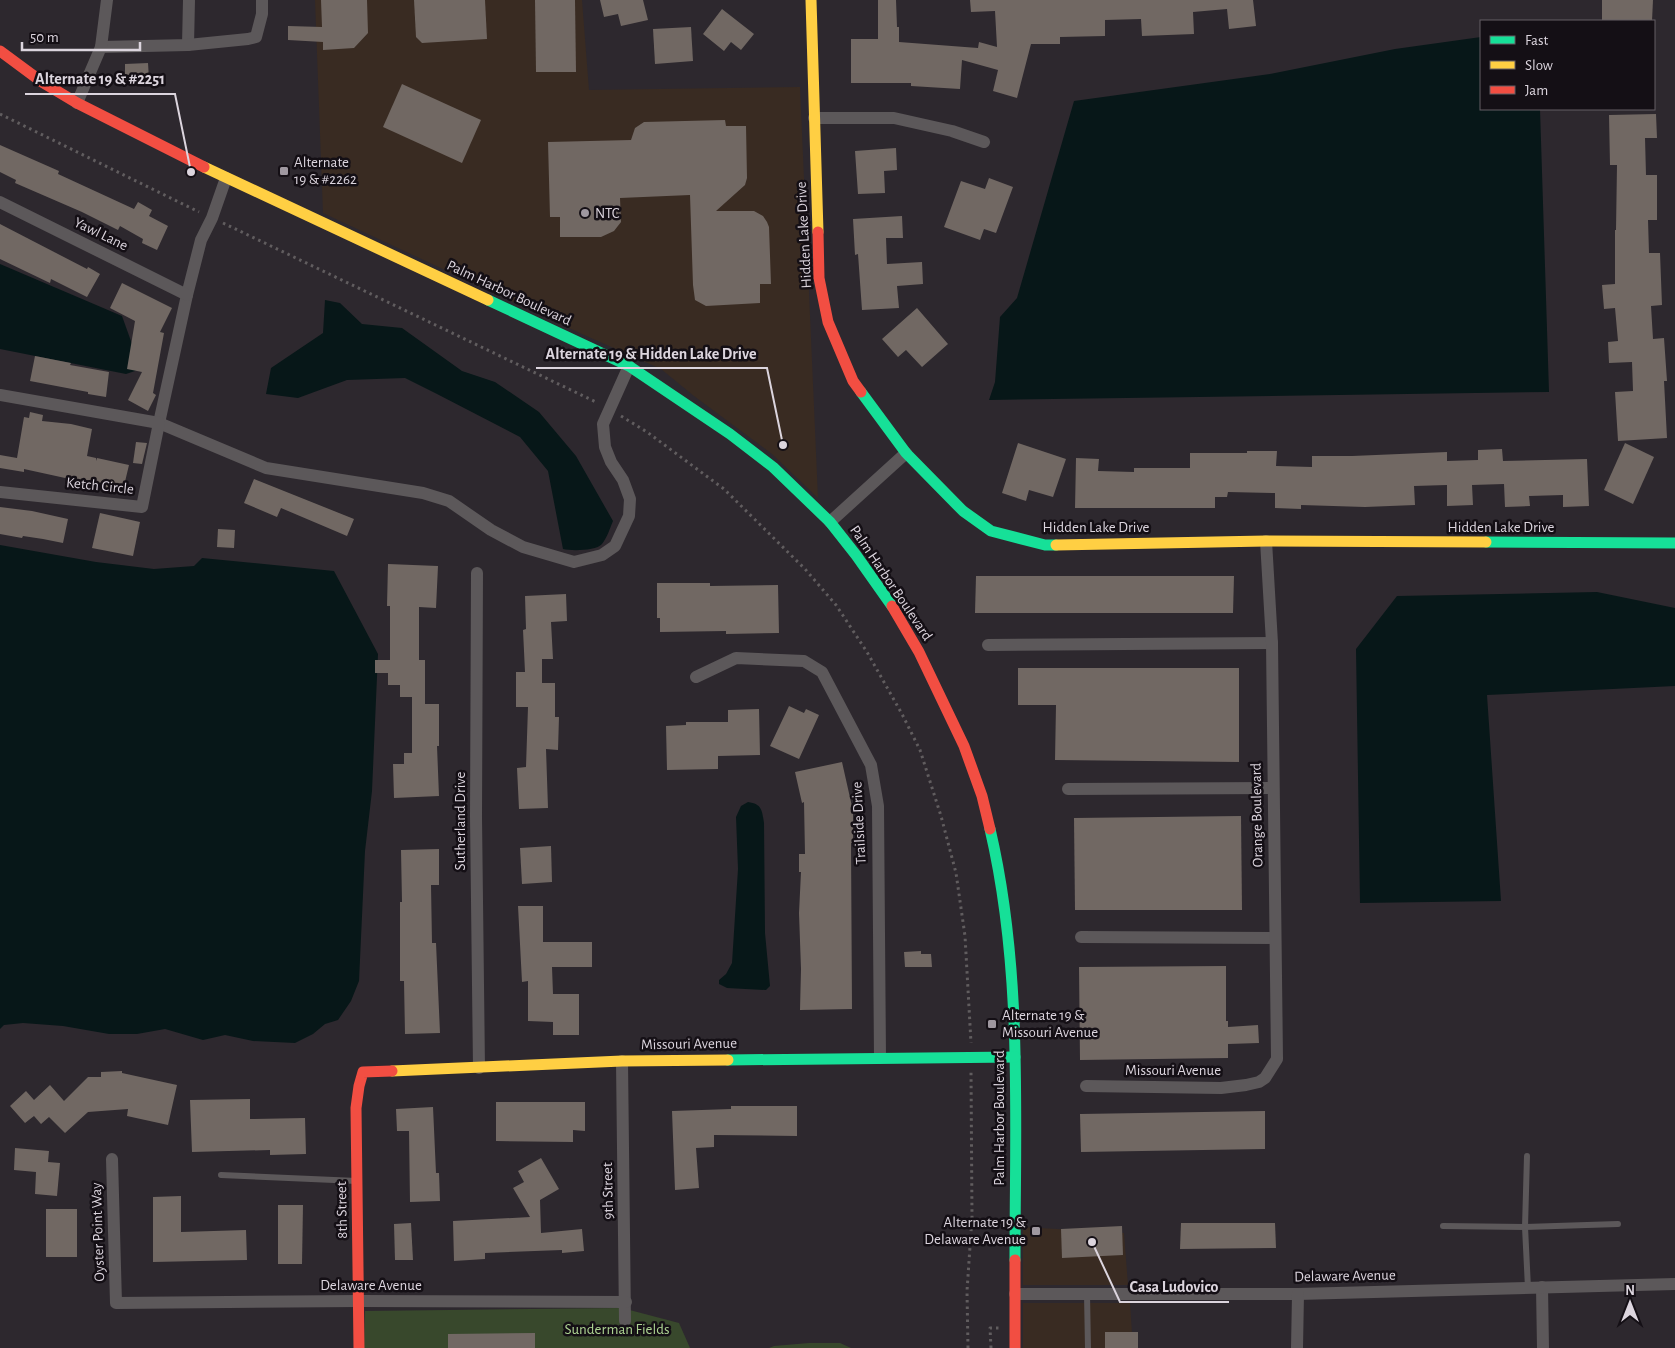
<svg xmlns="http://www.w3.org/2000/svg" width="1675" height="1348" font-family="'Alegreya Sans',sans-serif">
<rect width="100%" height="100%" fill="#2d282e"/>
<g fill="#392b22">
<polygon points="315,0 582,0 589,90 800,87 818,498 772,454 694,396 661,369 582,334 323,213"/>
<polygon points="1023,1227 1124,1233 1128,1285 1023,1285"/>
<polygon points="1023,1303 1130,1303 1133,1348 1023,1348"/>
</g>
<g fill="#38482c">
<polygon points="622,1308 679,1323 690,1348 364,1348 365,1311"/>
<polygon points="809,1343 840,1343 851,1348 769,1348 774,1346"/>
</g>
<g fill="#071718">
<polygon points="1481,37 1481,109 1540,109 1549,392 989,400 995,382 1000,317 1017,298 1074,101 1270,74 1395,49"/>
<polygon points="0,264 122,316 141,369 126,374 0,349"/>
<path d="M325 300 340 303 362 324 402 328 462 371 495 382 539 412 576 456 613 521C610 528 607 538 602 544 596 551 571 551 563 549L548 471 520 437 437 394 405 378 347 380 298 398 266 394 271 368 323 333Z"/>
<polygon points="0,545 96,562 154,569 194,566 202,558 334,571 378,654 372,791 365,851 359,981 351,1001 338,1020 325,1024 313,1034 295,1043 253,1041 225,1035 203,1040 165,1029 137,1034 109,1034 63,1026 23,1023 4,1025 0,1029"/>
<polygon points="1597,592 1675,608 1675,686 1487,695 1501,901 1360,903 1356,649 1397,596"/>
<path d="M748 802C762 804 762 810 764 823L765 933 770 986 766 990 727 988 719 984V980L726 974 732 963 738 869 736 817 741 806Z"/>
</g>
<g fill="#716863">
<polygon points="321,0 367,0 368,33 354,48 323,50 323,42 288,40 288,26 322,27"/>
<polygon points="414,0 485,0 487,39 422,43 416,37"/>
<polygon points="535,0 575,0 576,72 536,72"/>
<polygon points="600,0 643,0 648,20 621,26 618,14 604,17"/>
<polygon points="878,0 896,0 897,27 899,27 899,42 978,48 979,42 997,47 995,11 971,12 970,0 1253,0 1256,26 1229,29 1227,9 1193,12 1194,34 1142,36 1141,19 1105,20 1105,36 1060,37 1060,44 1031,44 1017,98 993,91 998,70 962,60 960,89 911,86 911,83 851,83 851,39 878,39"/>
<polygon points="1602,0 1653,0 1652,21 1602,21"/>
<polygon points="722,9 754,34 741,50 731,42 724,51 703,34"/>
<polygon points="691,27 693,61 655,64 653,29"/>
<polygon points="148,63 149,80 125,81 125,64"/>
<polygon points="402,84 481,120 462,163 383,127"/>
<polygon points="1656,114 1657,138 1645,138 1646,175 1657,175 1657,220 1648,220 1649,253 1660,253 1662,305 1651,306 1653,339 1664,338 1667,381 1664,381 1667,438 1618,441 1615,392 1633,391 1632,362 1609,363 1608,342 1618,341 1615,308 1604,309 1602,285 1615,284 1615,230 1616,230 1617,165 1610,165 1609,115"/>
<polygon points="725,120 726,126 746,126 747,178 745,185 716,211 754,211 763,216 767,222 769,227 771,284 760,284 760,303 706,306 695,300 693,285 690,195 620,198 621,222 614,231 601,237 560,237 560,217 550,217 548,142 631,140 635,128 644,122"/>
<polygon points="0,145 59,171 58,174 134,209 138,202 152,210 149,216 168,226 157,250 142,243 143,239 120,226 118,230 82,212 15,183 16,180 0,172"/>
<polygon points="896,148 897,170 884,171 885,193 858,194 855,151"/>
<polygon points="989,178 1013,187 996,233 984,229 980,240 944,227 961,181 985,189"/>
<polygon points="902,216 903,238 886,238 887,264 922,262 923,284 897,286 899,308 862,310 858,254 855,255 853,219"/>
<polygon points="0,224 87,269 88,267 100,274 87,297 51,279 50,283 0,259"/>
<polygon points="122,283 172,308 160,332 164,333 153,393 156,395 148,411 128,400 142,372 127,369 135,321 110,308"/>
<polygon points="917,308 948,344 922,367 906,350 898,357 882,339"/>
<polygon points="35,356 71,363 70,365 109,372 106,397 88,394 88,392 30,381"/>
<polygon points="30,412 43,415 42,421 71,424 92,429 87,456 96,458 96,461 97,458 129,465 123,490 87,485 88,483 24,469 24,472 0,468 0,455 17,458 24,417 29,418"/>
<polygon points="136,442 147,443 142,464 133,463"/>
<polygon points="1018,443 1066,459 1053,497 1029,490 1026,501 1002,493"/>
<polygon points="1625,443 1654,457 1633,504 1604,490"/>
<polygon points="1502,449 1503,461 1587,459 1589,506 1563,507 1563,495 1529,496 1530,506 1505,507 1504,484 1472,485 1473,505 1447,506 1447,485 1414,486 1415,505 1365,507 1301,505 1301,509 1275,508 1275,493 1228,492 1227,497 1215,497 1215,508 1075,508 1076,458 1099,459 1098,471 1134,472 1134,468 1190,468 1190,453 1247,453 1247,451 1277,451 1276,466 1312,467 1312,456 1352,456 1447,452 1447,461 1478,460 1478,450"/>
<polygon points="254,479 354,519 347,536 281,508 277,517 244,503"/>
<polygon points="0,507 32,511 68,519 63,543 43,539 23,536 22,538 0,534"/>
<polygon points="100,513 140,522 133,556 92,548"/>
<polygon points="218,529 235,530 234,548 217,547"/>
<polygon points="388,564 438,566 436,608 419,607 419,660 425,660 425,704 439,704 439,746 437,746 439,796 394,798 393,764 404,764 404,753 412,753 412,697 400,697 400,685 388,685 388,673 375,673 375,660 390,660 390,606 387,606"/>
<polygon points="976,576 1234,576 1233,613 975,613"/>
<polygon points="657,583 710,583 710,586 778,585 779,633 726,634 726,631 660,632 660,618 657,618"/>
<polygon points="566,594 567,621 551,622 553,659 542,659 542,683 555,683 555,717 559,717 558,750 546,749 548,808 519,809 517,768 526,767 528,707 516,707 516,672 525,672 523,630 526,629 525,596"/>
<polygon points="1018,668 1239,668 1239,762 1055,760 1056,705 1018,705"/>
<polygon points="789,706 804,713 806,709 819,715 799,759 770,746"/>
<polygon points="759,709 760,755 718,756 718,769 667,770 666,726 686,725 686,722 728,722 728,710"/>
<polygon points="842,762 853,811 853,843 851,843 852,1009 800,1010 801,969 799,913 801,872 799,872 799,854 805,854 804,802 802,803 795,772"/>
<polygon points="1241,816 1242,910 1075,910 1074,818"/>
<polygon points="551,846 552,882 522,884 520,848"/>
<polygon points="439,849 439,885 431,885 432,943 436,943 440,1033 405,1034 404,981 400,981 400,902 402,902 401,850"/>
<polygon points="518,906 543,906 543,942 592,942 592,967 552,967 553,994 579,994 579,1035 553,1035 553,1022 528,1021 528,981 522,982"/>
<polygon points="921,951 921,954 931,954 932,967 905,967 904,952"/>
<polygon points="1226,966 1226,1021 1228,1021 1228,1027 1258,1025 1259,1043 1228,1044 1228,1058 1080,1060 1079,967"/>
<polygon points="122,1071 122,1073 177,1085 168,1125 127,1116 128,1109 88,1112 65,1133 49,1117 41,1124 34,1116 25,1123 10,1106 26,1091 34,1100 50,1085 64,1101 88,1077 101,1077 101,1072"/>
<polygon points="250,1099 250,1119 305,1118 306,1154 270,1155 270,1150 192,1152 190,1100"/>
<polygon points="496,1102 585,1102 585,1131 573,1130 573,1142 496,1141"/>
<polygon points="731,1106 797,1106 797,1136 714,1135 714,1147 696,1148 699,1188 675,1190 672,1111 731,1109"/>
<polygon points="433,1107 436,1173 439,1173 440,1201 410,1202 409,1131 397,1131 396,1109"/>
<polygon points="1265,1111 1265,1149 1081,1152 1080,1114"/>
<polygon points="15,1148 49,1151 48,1162 60,1163 57,1196 35,1194 36,1172 14,1170"/>
<polygon points="541,1158 559,1189 540,1200 541,1233 582,1229 584,1251 562,1253 562,1250 485,1253 485,1259 454,1261 453,1221 530,1217 513,1188 524,1182 518,1171"/>
<polygon points="181,1196 181,1232 246,1230 247,1260 153,1262 153,1197"/>
<polygon points="278,1205 303,1205 302,1264 278,1264"/>
<rect x="46" y="1209" width="31" height="48"/>
<polygon points="411,1223 413,1260 395,1260 394,1224"/>
<polygon points="1181,1223 1275,1223 1276,1248 1180,1249"/>
<polygon points="1122,1226 1123,1255 1062,1258 1061,1229"/>
<rect x="1105" y="1332" width="33" height="16"/>
<polygon points="535,1333 535,1348 448,1348 448,1334"/>
</g>
<g fill="none" stroke-linecap="round" stroke-linejoin="round">
<g stroke="#615d5f" stroke-width="3" stroke-dasharray="2.5 4" stroke-linecap="butt">
<polyline points="0,114 199,212"/>
<polyline points="223,223 598,403"/>
<polyline points="621,416 647,432 724,489 805,569 836,605 867,652 902,714 920,750 941,816 956,873 965,936 971,1043"/>
<polyline points="968,1348 967,1291 972,1217 971,1071"/>
<polyline points="991,1348 990,1328 1000,1328"/>
</g>
<g stroke="#5c585a" stroke-width="6">
<polyline points="1527,1156 1525,1227 1528,1288"/>
<polyline points="221,1175 357,1181"/>
<polyline points="1443,1226 1525,1227 1618,1224"/>
<polyline points="1087,1294 1088,1348"/>
</g>
<g stroke="#5c585a" stroke-width="12">
<polyline points="188,45 189,0"/>
<polyline points="101,47 188,45 248,39 256,37 262,14 262,0"/>
<polyline points="77,103 101,47 107,0"/>
<polyline points="814,118 894,118 952,131 984,142"/>
<polyline points="226,178 212,218 201,240 187,295 159,423 266,468 423,493 449,501 491,530 523,547 574,562 602,555 615,546 629,516 630,499 623,480 611,462 605,447 603,424 629,366"/>
<polyline points="0,202 187,295"/>
<polyline points="0,395 159,423 142,507 0,492"/>
<polyline points="830,522 906,453"/>
<polyline points="477,573 476,817 479,1068"/>
<polyline points="988,645 1272,643"/>
<polyline points="696,677 736,658 804,661 822,672 871,765 878,806 880,1058"/>
<polyline points="1068,789 1273,788"/>
<polyline points="1081,937 1275,938"/>
<polyline points="622,1061 625,1321"/>
<polyline points="1086,1086 1221,1088 1246,1085 1259,1082 1265,1078 1277,1059 1272,643 1266,541"/>
<polyline points="112,1159 116,1303 359,1301 626,1302"/>
<polyline points="1542,1287 1543,1348"/>
<polyline points="1015,1294 1298,1294 1675,1284"/>
<polyline points="1297,1348 1298,1294"/>
</g>
<g stroke="#16e098" stroke-width="11">
<polyline points="488,300 629,366 730,434 773,467 830,522 856,555 892,606"/>
<polyline points="861,392 906,453 963,511 991,531 1045,545 1056,545"/>
<polyline points="1486,542 1675,543"/>
<path d="M990 829C1023 970 1015 1117 1015 1260"/>
<polyline points="728,1060 1015,1057"/>
</g>
<g stroke="#ffcf43" stroke-width="11">
<polyline points="811,0 818,232"/>
<polyline points="204,167 488,300"/>
<polyline points="1056,545 1266,541 1486,542"/>
<polyline points="392,1071 622,1061 728,1060"/>
</g>
<g stroke="#f24e42" stroke-width="11">
<polyline points="0,51 42,82 77,103 204,167"/>
<polyline points="818,232 819,278 828,322 853,381 861,392"/>
<polyline points="892,606 919,652 964,746 982,796 990,829"/>
<polyline points="1015,1260 1015,1348"/>
<polyline points="359,1348 356,1108 359,1086 363,1072 392,1071"/>
</g>
</g>
<g fill="#9f98a0" stroke="#140f15" stroke-width="2">
<rect x="279" y="166" width="10" height="10" rx="2.5"/>
<circle cx="585" cy="213" r="5"/>
<rect x="987" y="1019" width="10" height="10" rx="2.5"/>
<rect x="1031" y="1226" width="10" height="10" rx="2.5"/>
</g>
<g text-anchor="middle" dominant-baseline="central" stroke-width="5" stroke-linejoin="round" paint-order="stroke">
<g font-size="15" fill="#dcd5de" stroke="#140f15" text-anchor="start">
<text x="294" y="162">Alternate<tspan x="294" dy="17">19 &amp; #2262</tspan></text>
<text x="595" y="213">NTC</text>
<text x="1002" y="1015">Alternate 19 &amp;<tspan x="1002" dy="17">Missouri Avenue</tspan></text>
<text x="1026" y="1222" text-anchor="end">Alternate 19 &amp;<tspan x="1026" dy="17">Delaware Avenue</tspan></text>
</g>
<g font-size="15" fill="#dcd5de" stroke="#140f15">
<text transform="translate(101 234) rotate(26)">Yawl Lane</text>
<text transform="translate(804 235) rotate(-93)">Hidden Lake Drive</text>
<text transform="translate(509 293) rotate(25)">Palm Harbor Boulevard</text>
<text transform="translate(100 486) rotate(6)">Ketch Circle</text>
<text x="1096" y="527">Hidden Lake Drive</text>
<text x="1501" y="527">Hidden Lake Drive</text>
<text transform="translate(891 583) rotate(56)">Palm Harbor Boulevard</text>
<text transform="translate(1257 815) rotate(-91)">Orange Boulevard</text>
<text transform="translate(460 821) rotate(-90)">Sutherland Drive</text>
<text transform="translate(859 823) rotate(-93)">Trailside Drive</text>
<text transform="translate(689 1044) rotate(-1)">Missouri Avenue</text>
<text x="1173" y="1070">Missouri Avenue</text>
<text transform="translate(999 1118) rotate(-90)">Palm Harbor Boulevard</text>
<text transform="translate(608 1191) rotate(-91)">9th Street</text>
<text transform="translate(342 1210) rotate(-91)">8th Street</text>
<text transform="translate(98 1232) rotate(-92)">Oyster Point Way</text>
<text transform="translate(1345 1276) rotate(-1)">Delaware Avenue</text>
<text x="371" y="1285">Delaware Avenue</text>
</g>
<g font-size="15" fill="#add392" stroke="#140f15">
<text x="617" y="1329">Sunderman Fields</text>
</g>
</g>
<path fill="none" stroke="#dcd5de" stroke-width="2" d="M191 172L175 94H25M783 445L767 368H536M1092 1242L1120 1302H1229"/>
<g fill="#dcd5de" stroke="#140f15" stroke-width="2">
<circle cx="191" cy="172" r="5"/>
<circle cx="783" cy="445" r="5"/>
<circle cx="1092" cy="1242" r="5"/>
</g>
<g font-size="16" text-anchor="middle" font-weight="bold" fill="#dcd5de" stroke="#140f15" stroke-width="5" stroke-linejoin="round" paint-order="stroke">
<text x="100" y="84">Alternate 19 &amp; #2251</text>
<text x="651" y="359">Alternate 19 &amp; Hidden Lake Drive</text>
<text x="1174" y="1292">Casa Ludovico</text>
</g>
<rect x="1480" y="20" width="175" height="90" fill="#140f15" stroke="#645e65"/>
<rect x="1490" y="36" width="25" height="8" fill="#16e098" stroke="#645e65"/>
<text x="1525" y="45" font-size="15" fill="#dcd5de">Fast</text>
<rect x="1490" y="61" width="25" height="8" fill="#ffcf43" stroke="#645e65"/>
<text x="1525" y="70" font-size="15" fill="#dcd5de">Slow</text>
<rect x="1490" y="86" width="25" height="8" fill="#f24e42" stroke="#645e65"/>
<text x="1525" y="95" font-size="15" fill="#dcd5de">Jam</text>
<g transform="translate(1630 1303)" stroke="#140f15" stroke-width="4" paint-order="stroke">
<path d="M0-4L9 19L0 12L-9 19Z" fill="#dcd5de"/>
<text y="-8" font-size="14" font-weight="bold" text-anchor="middle" fill="#dcd5de">N</text>
</g>
<path d="M22 42v8h118v-8" fill="none" stroke="#dcd5de" stroke-width="2.5"/>
<text x="30" y="42" font-size="15" fill="#dcd5de" stroke="#140f15" stroke-width="4" paint-order="stroke">50 m</text>
</svg>
